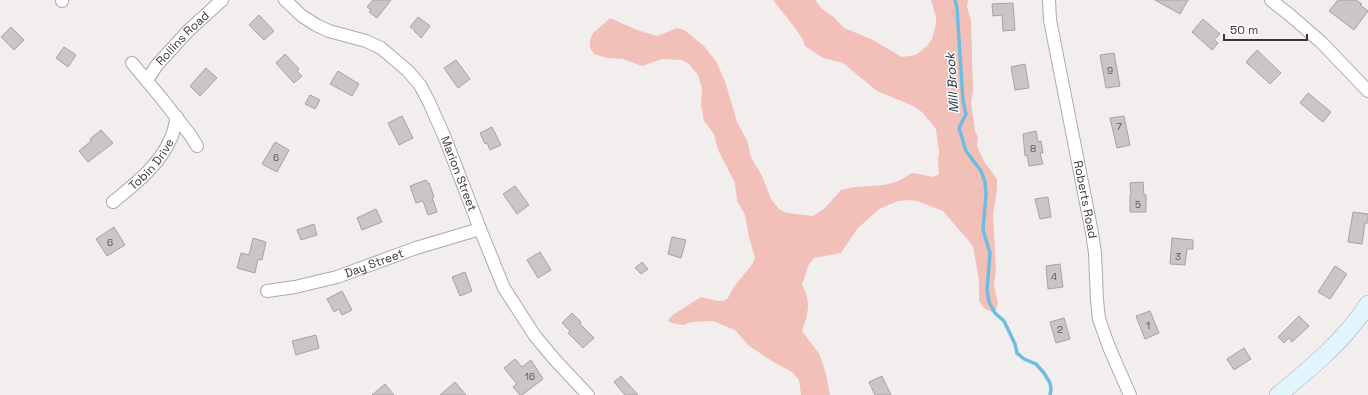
<svg xmlns="http://www.w3.org/2000/svg" width="1368" height="395" font-family="'Space Grotesk',sans-serif">
<rect width="100%" height="100%" fill="#f2eeed"/>
<path fill="#f3c0b9" d="M773 0H815L822 9 834 17 844 28 871 39 902 57 916 55 928 45 932 39 936 24V17L931 0H968L967 7 971 21 973 90 971 103 975 131 978 137 977 146 985 163 995 176 997 180V190L993 214 996 270 994 285 998 303 995 313 985 309 979 301V281L973 246 943 211 917 201 907 200 898 201 879 209 857 229 841 253 814 258 808 266 802 285C812 302 808 313 802 331L820 355 826 374 830 395H801L799 380 792 372 775 363 749 346 735 330 713 321 692 322 683 325 672 323 668 321 671 316 701 297 718 301H723L728 298 733 288 753 263 755 258 749 237 745 215 737 201 735 183 718 150 714 134 704 121 701 105 702 89 698 75 689 64 682 60 662 59 642 66 623 59 607 58 594 54 590 48V40L593 33 610 18 637 30 657 36 677 28 684 30 703 45 716 61 725 81 737 122 747 140 751 157 762 176 771 199 780 210 788 213 813 216 825 208 841 190 855 187 884 185 899 181 912 173 919 174 932 177 939 174 938 159 939 152 936 129 922 112 911 105 877 91 843 63 823 58 805 46 802 38 792 24Z"/>
<g fill="none" stroke-linecap="round" stroke-linejoin="round">
<polyline stroke="#6cbddf" stroke-width="3.5" points="955,0 957,8 963,101 966,114 959,128 966,151 981,171 985,182 986,194 983,230 990,253 987,290 989,302 995,313 1004,321 1015,344 1017,353 1024,359 1036,364 1044,373 1050,383 1051,389 1050,395"/>
</g>
<g fill="#c9c6c5" stroke="#a6a3a2">
<polygon points="373,0 391,0 377,18 369,12 371,10 367,7"/>
<polygon points="1155,0 1188,0 1180,14"/>
<polygon points="1338,0 1356,0 1362,4 1360,5 1368,11 1354,30 1329,11"/>
<polygon points="1013,3 1015,30 1003,31 1002,15 993,16 992,4"/>
<polygon points="259,15 274,31 264,40 249,25"/>
<polygon points="418,17 430,26 421,38 414,31 415,30 410,27"/>
<polygon points="1203,19 1220,34 1214,40 1218,43 1212,50 1192,32"/>
<polygon points="11,27 24,40 14,50 1,37"/>
<polygon points="64,47 76,55 68,67 56,58"/>
<polygon points="1257,50 1281,73 1270,84 1246,62"/>
<polygon points="1114,53 1120,86 1106,88 1100,55"/>
<polygon points="285,54 299,69 297,71 302,76 294,83 276,63"/>
<polygon points="456,60 470,79 458,88 444,68"/>
<polygon points="1025,64 1029,88 1015,90 1011,67"/>
<polygon points="206,68 217,78 200,96 190,86"/>
<polygon points="338,71 359,84 352,96 330,84"/>
<polygon points="1308,93 1331,112 1323,122 1300,103"/>
<polygon points="310,95 320,100 315,109 305,104"/>
<polygon points="402,116 413,138 399,145 388,123"/>
<polygon points="1124,116 1130,145 1117,148 1110,118"/>
<polygon points="492,127 501,145 490,150 487,143 485,144 480,133"/>
<polygon points="101,130 113,143 88,162 79,151 91,141 90,139"/>
<polygon points="1036,131 1038,142 1041,141 1043,153 1040,153 1043,164 1029,166 1027,155 1025,156 1023,134"/>
<polygon points="275,142 289,150 277,172 262,164"/>
<polygon points="426,180 428,183 429,183 434,197 432,197 437,212 428,215 423,201 416,203 410,186"/>
<polygon points="1143,182 1144,195 1146,195 1146,212 1130,212 1130,195 1131,195 1130,183"/>
<polygon points="515,186 529,205 517,214 503,194"/>
<polygon points="1048,197 1051,217 1040,219 1035,199"/>
<polygon points="376,209 382,222 362,230 357,218"/>
<polygon points="1353,212 1368,214 1368,223 1365,223 1362,244 1348,242"/>
<polygon points="314,224 317,235 301,240 297,230"/>
<polygon points="114,227 125,245 107,256 96,239"/>
<polygon points="672,237 686,240 681,258 668,254"/>
<polygon points="253,238 266,242 262,260 258,259 255,273 237,268 241,253 249,255"/>
<polygon points="1172,238 1193,240 1193,249 1187,249 1185,265 1170,264"/>
<polygon points="540,252 551,270 538,278 527,260"/>
<polygon points="642,262 648,269 641,274 635,268"/>
<polygon points="1060,264 1063,287 1048,289 1046,266"/>
<polygon points="1335,266 1347,274 1330,299 1318,292"/>
<polygon points="465,272 472,291 460,296 452,277"/>
<polygon points="342,291 352,310 342,315 339,309 334,312 327,299"/>
<polygon points="1150,311 1159,333 1145,339 1136,316"/>
<polygon points="572,313 581,322 580,324 594,338 583,348 568,333 570,331 562,323"/>
<polygon points="1299,316 1309,326 1292,342 1289,338 1284,343 1278,337"/>
<polygon points="1064,318 1070,339 1056,343 1050,322"/>
<polygon points="316,335 319,348 296,355 292,341"/>
<polygon points="1244,348 1251,359 1234,370 1227,359"/>
<polygon points="515,359 522,367 531,360 543,379 522,395 520,395 513,387 517,384 504,368"/>
<polygon points="621,376 638,395 625,395 614,382"/>
<polygon points="882,376 891,395 875,395 869,382"/>
<polygon points="455,382 466,395 440,395"/>
<polygon points="385,384 394,395 372,395"/>
</g>
<g fill="none" stroke-linecap="round" stroke-linejoin="round">
<g stroke="#aca9a8" stroke-width="14">
<g id="minor">
<polyline points="62,0 62,1"/>
<path id="s1" d="M285 0 302 16 316 25 329 31 366 41 381 48 408 71 420 85 429 102 445 138 480 229 504 288 535 336 556 361 588 395"/>
<path id="s2" d="M1049 0 1050 20 1092 233 1095 253 1097 300 1099 319 1109 347 1130 395"/>
<polyline points="1271,0 1291,16 1321,42 1368,91"/>
<polyline points="132,63 162,99 191,136 197,146"/>
<path id="s3" d="M147 80 157 65 188 31 222 0"/>
<path id="s4" d="M113 202C135 184 159 166 171 138 174 132 175 124 177 117"/>
<path id="s5" d="M267 291 295 287 337 277 416 248 480 229"/>
</g>
</g>
<g stroke="#aca9a8" stroke-width="18">
<path id="secondary" d="M1278 395C1311 368 1345 340 1368 304"/>
</g>
<use href="#minor" stroke="#fff" stroke-width="12"/>
<use href="#secondary" stroke="#e2f5fd" stroke-width="17"/>
</g>
<g text-anchor="middle" dominant-baseline="central" stroke-width="3" stroke-linejoin="round" paint-order="stroke">
<g font-size="10" fill="#5c5a5a">
<text x="1110" y="70">9</text>
<text x="1119" y="126">7</text>
<text x="1033" y="148">8</text>
<text x="276" y="157">6</text>
<text x="1138" y="204">5</text>
<text x="110" y="242">6</text>
<text x="1178" y="256">3</text>
<text x="1054" y="276">4</text>
<text x="1148" y="325">1</text>
<text x="1060" y="329">2</text>
<text x="530" y="376">16</text>
</g>
<g font-size="12" fill="#383636" stroke="#fffbfb">
<text stroke="none"><textPath href="#s3" startOffset="55">Rollins Road</textPath></text>
<text stroke="none"><textPath href="#s4" startOffset="54">Tobin Drive</textPath></text>
<text stroke="none"><textPath href="#s1" startOffset="260">Marion Street</textPath></text>
<text stroke="none"><textPath href="#s2" startOffset="203">Roberts Road</textPath></text>
<text stroke="none"><textPath href="#s5" startOffset="111">Day Street</textPath></text>
</g>
<g font-size="13" font-style="italic" fill="#0f3543" stroke="#fffbfb">
<text transform="translate(952 83) rotate(-94)">Mill Brook</text>
</g>
</g>
<path d="M1224 34v6h83v-6" fill="none" stroke="#383636" stroke-width="2"/>
<text x="1230" y="34" font-size="12" fill="#383636" stroke="#fffbfb" stroke-width="3" paint-order="stroke">50 m</text>
</svg>
